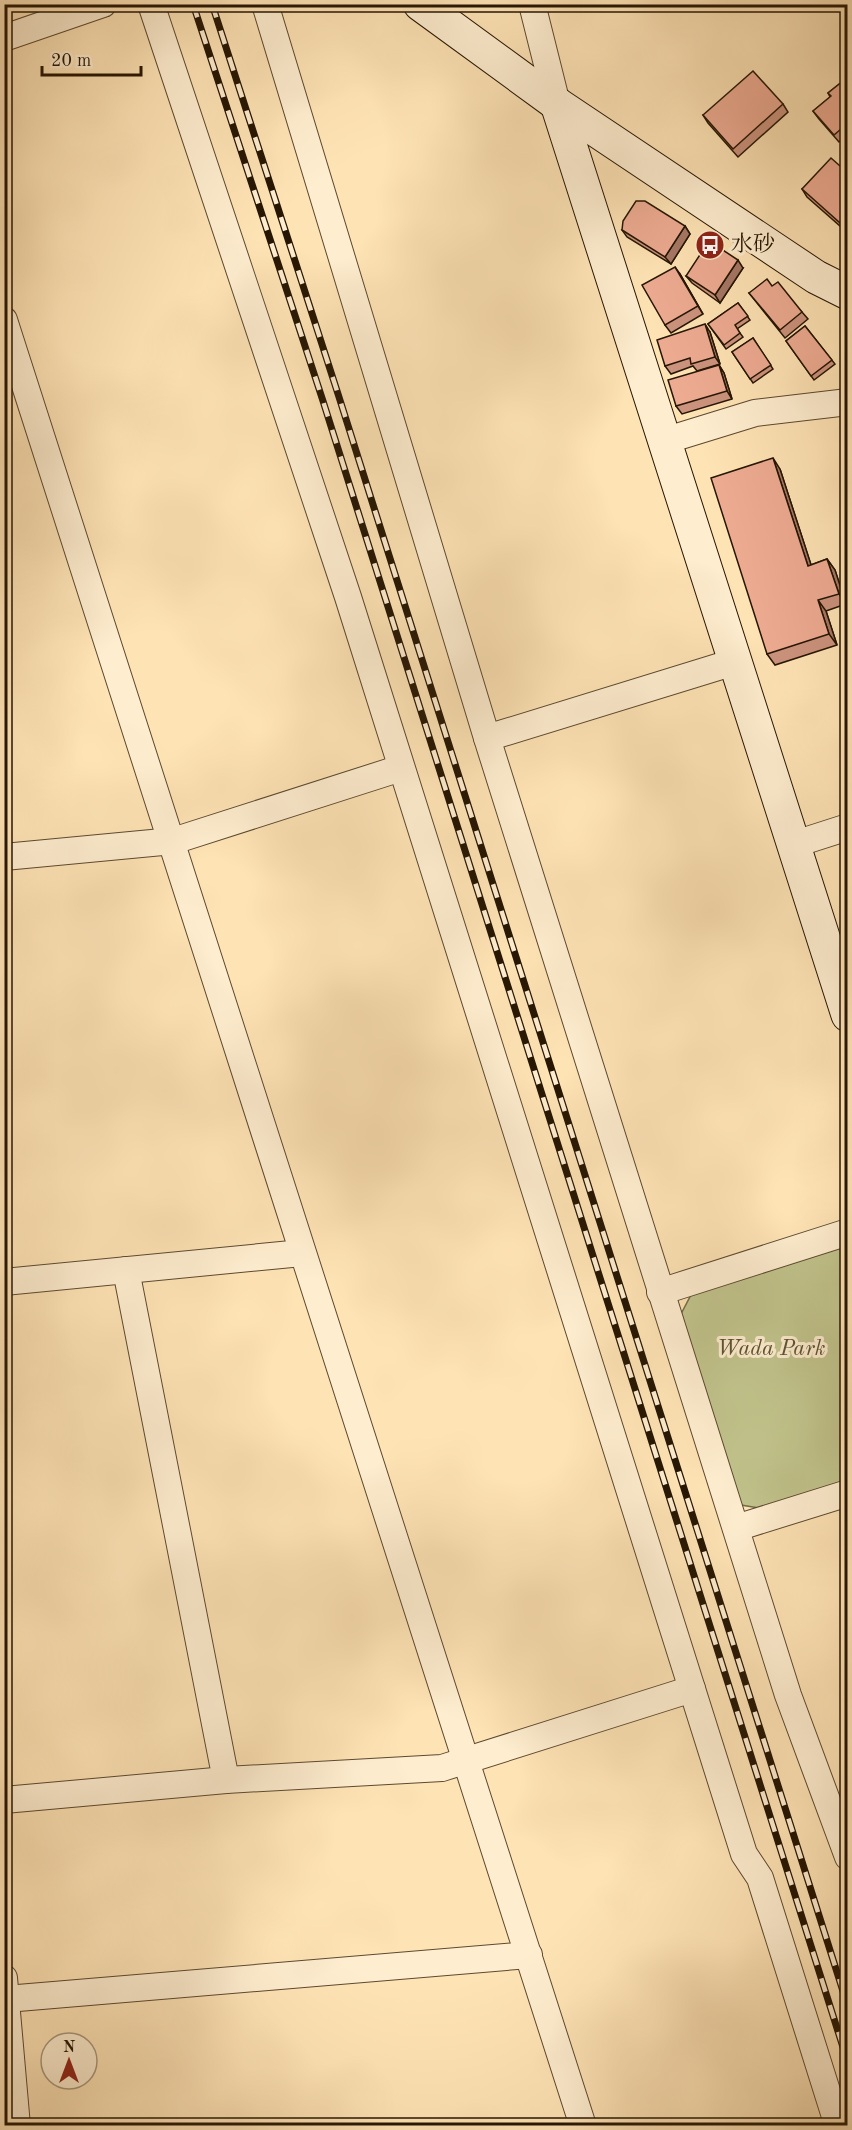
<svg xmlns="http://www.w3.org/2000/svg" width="852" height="2130" font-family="'Old Standard TT','Noto Serif JP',serif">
<rect width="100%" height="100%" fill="#fee3b5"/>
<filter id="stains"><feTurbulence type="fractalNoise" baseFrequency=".00333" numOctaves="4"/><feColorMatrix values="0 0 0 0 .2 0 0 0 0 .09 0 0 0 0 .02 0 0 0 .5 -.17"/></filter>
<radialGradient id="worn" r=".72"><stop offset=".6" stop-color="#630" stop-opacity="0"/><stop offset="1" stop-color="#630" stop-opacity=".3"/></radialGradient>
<polygon fill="#c1c38c" stroke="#746c48" stroke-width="1.5" points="847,1246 847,1480 759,1508 741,1505 681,1314 692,1293"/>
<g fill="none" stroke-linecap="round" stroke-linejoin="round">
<g stroke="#5c4930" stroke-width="28">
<g id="street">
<polyline points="151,4 348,597 744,1854 760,1878 838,2126"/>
<polyline points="265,4 487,738 734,662"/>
<polyline points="532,4 557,104"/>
<polyline points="4,38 103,4"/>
<polyline points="4,320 583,2126"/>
<polyline points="664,441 755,413 848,402"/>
<polyline points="487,738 788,1695 848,1857"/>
<polyline points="792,845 848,827"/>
<polyline points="4,857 173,841 401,768"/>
<polyline points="126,1270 226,1780"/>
<polyline points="4,1282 302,1253"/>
<polyline points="660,1292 848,1232"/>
<polyline points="736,1528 848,1493"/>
<polyline points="4,1800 226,1780 442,1768 692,1689"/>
<polyline points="4,1978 17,2126"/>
<polyline points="6,1999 529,1955"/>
</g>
</g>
<g stroke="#261603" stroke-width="35">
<g id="secondary">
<polyline points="420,4 557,104 816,277 848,293"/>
<polyline points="557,104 848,1015"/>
</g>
</g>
<use href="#street" stroke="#feedcf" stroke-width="26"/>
<use href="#secondary" stroke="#feedcf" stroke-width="33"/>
<g stroke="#261603" stroke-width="7">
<g id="rail">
<polyline points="193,4 323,401 848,2063"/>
<polyline points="212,4 339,397 848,2007"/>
</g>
</g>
<use href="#rail" stroke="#feedcf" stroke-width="4.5" stroke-dasharray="14" stroke-linecap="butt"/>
</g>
<g fill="#cc937e" stroke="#261603" stroke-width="1.5">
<polygon points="848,77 848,135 839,142 819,119 813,111 830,97 828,93"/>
<polygon points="783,104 788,112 738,157 708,123 703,115"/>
<polygon points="848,173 848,233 807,197 802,189"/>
<polygon points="685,226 690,234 671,264 627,237 622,230"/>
<polygon points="743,268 720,303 692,283 686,276"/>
<polygon points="680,274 703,314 671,333 665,325"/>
<polygon points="772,286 802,312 808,319 785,338 749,293"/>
<polygon points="738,303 750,320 737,329 743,337 726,349 708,324"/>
<polygon points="805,326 835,364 814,380 786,341"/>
<polygon points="710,332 720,364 697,371 693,366 671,374 665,366"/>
<polygon points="753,338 773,369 753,383 732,352"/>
<polygon points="719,365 724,373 732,399 682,414 676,406"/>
<polygon points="780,469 811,565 827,559 835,570 846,604 826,611 837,645 775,665 767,654"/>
</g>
<g fill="#a67866" stroke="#261603" stroke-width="1.5">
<polygon points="685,226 690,234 671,264 665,257"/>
<polygon points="738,260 743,268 720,303 715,295"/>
<polygon points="675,267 680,274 703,314 698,306"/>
<polygon points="705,324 710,332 720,364 715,357"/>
<polygon points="719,365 724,373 732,399 727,391"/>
<polygon points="773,458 780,469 815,577 808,566"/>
<polygon points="827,559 835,570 846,604 839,594"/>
<polygon points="818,600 826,611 837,645 829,634"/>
</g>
<g fill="#edab92" stroke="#261603" stroke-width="1.5">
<polygon points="753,71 783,104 733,149 703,115"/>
<polygon points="848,77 848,123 834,135 813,111 831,96 828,93"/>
<polygon points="831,158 848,173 848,230 802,189"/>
<polygon points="636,201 645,201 685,226 665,257 622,230 623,221"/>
<polygon points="709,241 738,260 715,295 686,276"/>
<polygon points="675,267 698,306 665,325 642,285"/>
<polygon points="767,279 772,286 778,282 802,312 780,330 749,293"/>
<polygon points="738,303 748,316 735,325 740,333 724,345 708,324"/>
<polygon points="705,324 715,357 691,364 690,358 665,366 657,340"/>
<polygon points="805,326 832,360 811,376 786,341"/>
<polygon points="753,338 771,365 750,379 732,352"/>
<polygon points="719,365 727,391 676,406 668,380"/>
<polygon points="773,458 808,566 827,559 839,594 818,600 829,634 767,654 711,478"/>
</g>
<defs>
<g id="bus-disc" transform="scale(1.5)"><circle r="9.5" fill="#8f2418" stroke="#feedcf"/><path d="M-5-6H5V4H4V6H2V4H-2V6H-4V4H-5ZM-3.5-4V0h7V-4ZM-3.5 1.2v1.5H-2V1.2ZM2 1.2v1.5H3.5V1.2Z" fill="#fff"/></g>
</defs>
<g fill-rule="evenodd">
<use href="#bus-disc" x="710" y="245"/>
</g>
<g text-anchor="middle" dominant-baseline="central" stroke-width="6" stroke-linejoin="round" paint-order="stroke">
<g font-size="22" fill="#261603" stroke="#feedcf" text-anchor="start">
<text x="731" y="245">水砂</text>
</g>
<g font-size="22" font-style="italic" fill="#5c5333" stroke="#feedcf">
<text x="771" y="1349">Wada Park</text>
</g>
</g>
<rect width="852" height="2130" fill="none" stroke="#fee3b5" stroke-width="24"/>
<rect x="6" y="6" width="840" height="2118" fill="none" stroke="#261603" stroke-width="3"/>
<rect x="12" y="12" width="828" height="2106" fill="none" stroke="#261603" stroke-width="1.5"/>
<g transform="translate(69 2061)"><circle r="28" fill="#feedcf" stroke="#a8977d" stroke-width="1.5"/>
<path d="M0-4.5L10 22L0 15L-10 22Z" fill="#8f2418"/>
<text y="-9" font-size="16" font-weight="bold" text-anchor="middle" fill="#261603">N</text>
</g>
<path d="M42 66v9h99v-9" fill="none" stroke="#261603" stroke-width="3"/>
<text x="51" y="66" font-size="18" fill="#261603" stroke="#feedcf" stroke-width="4.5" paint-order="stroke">20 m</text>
<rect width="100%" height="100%" filter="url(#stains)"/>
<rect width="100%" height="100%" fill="url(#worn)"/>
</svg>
